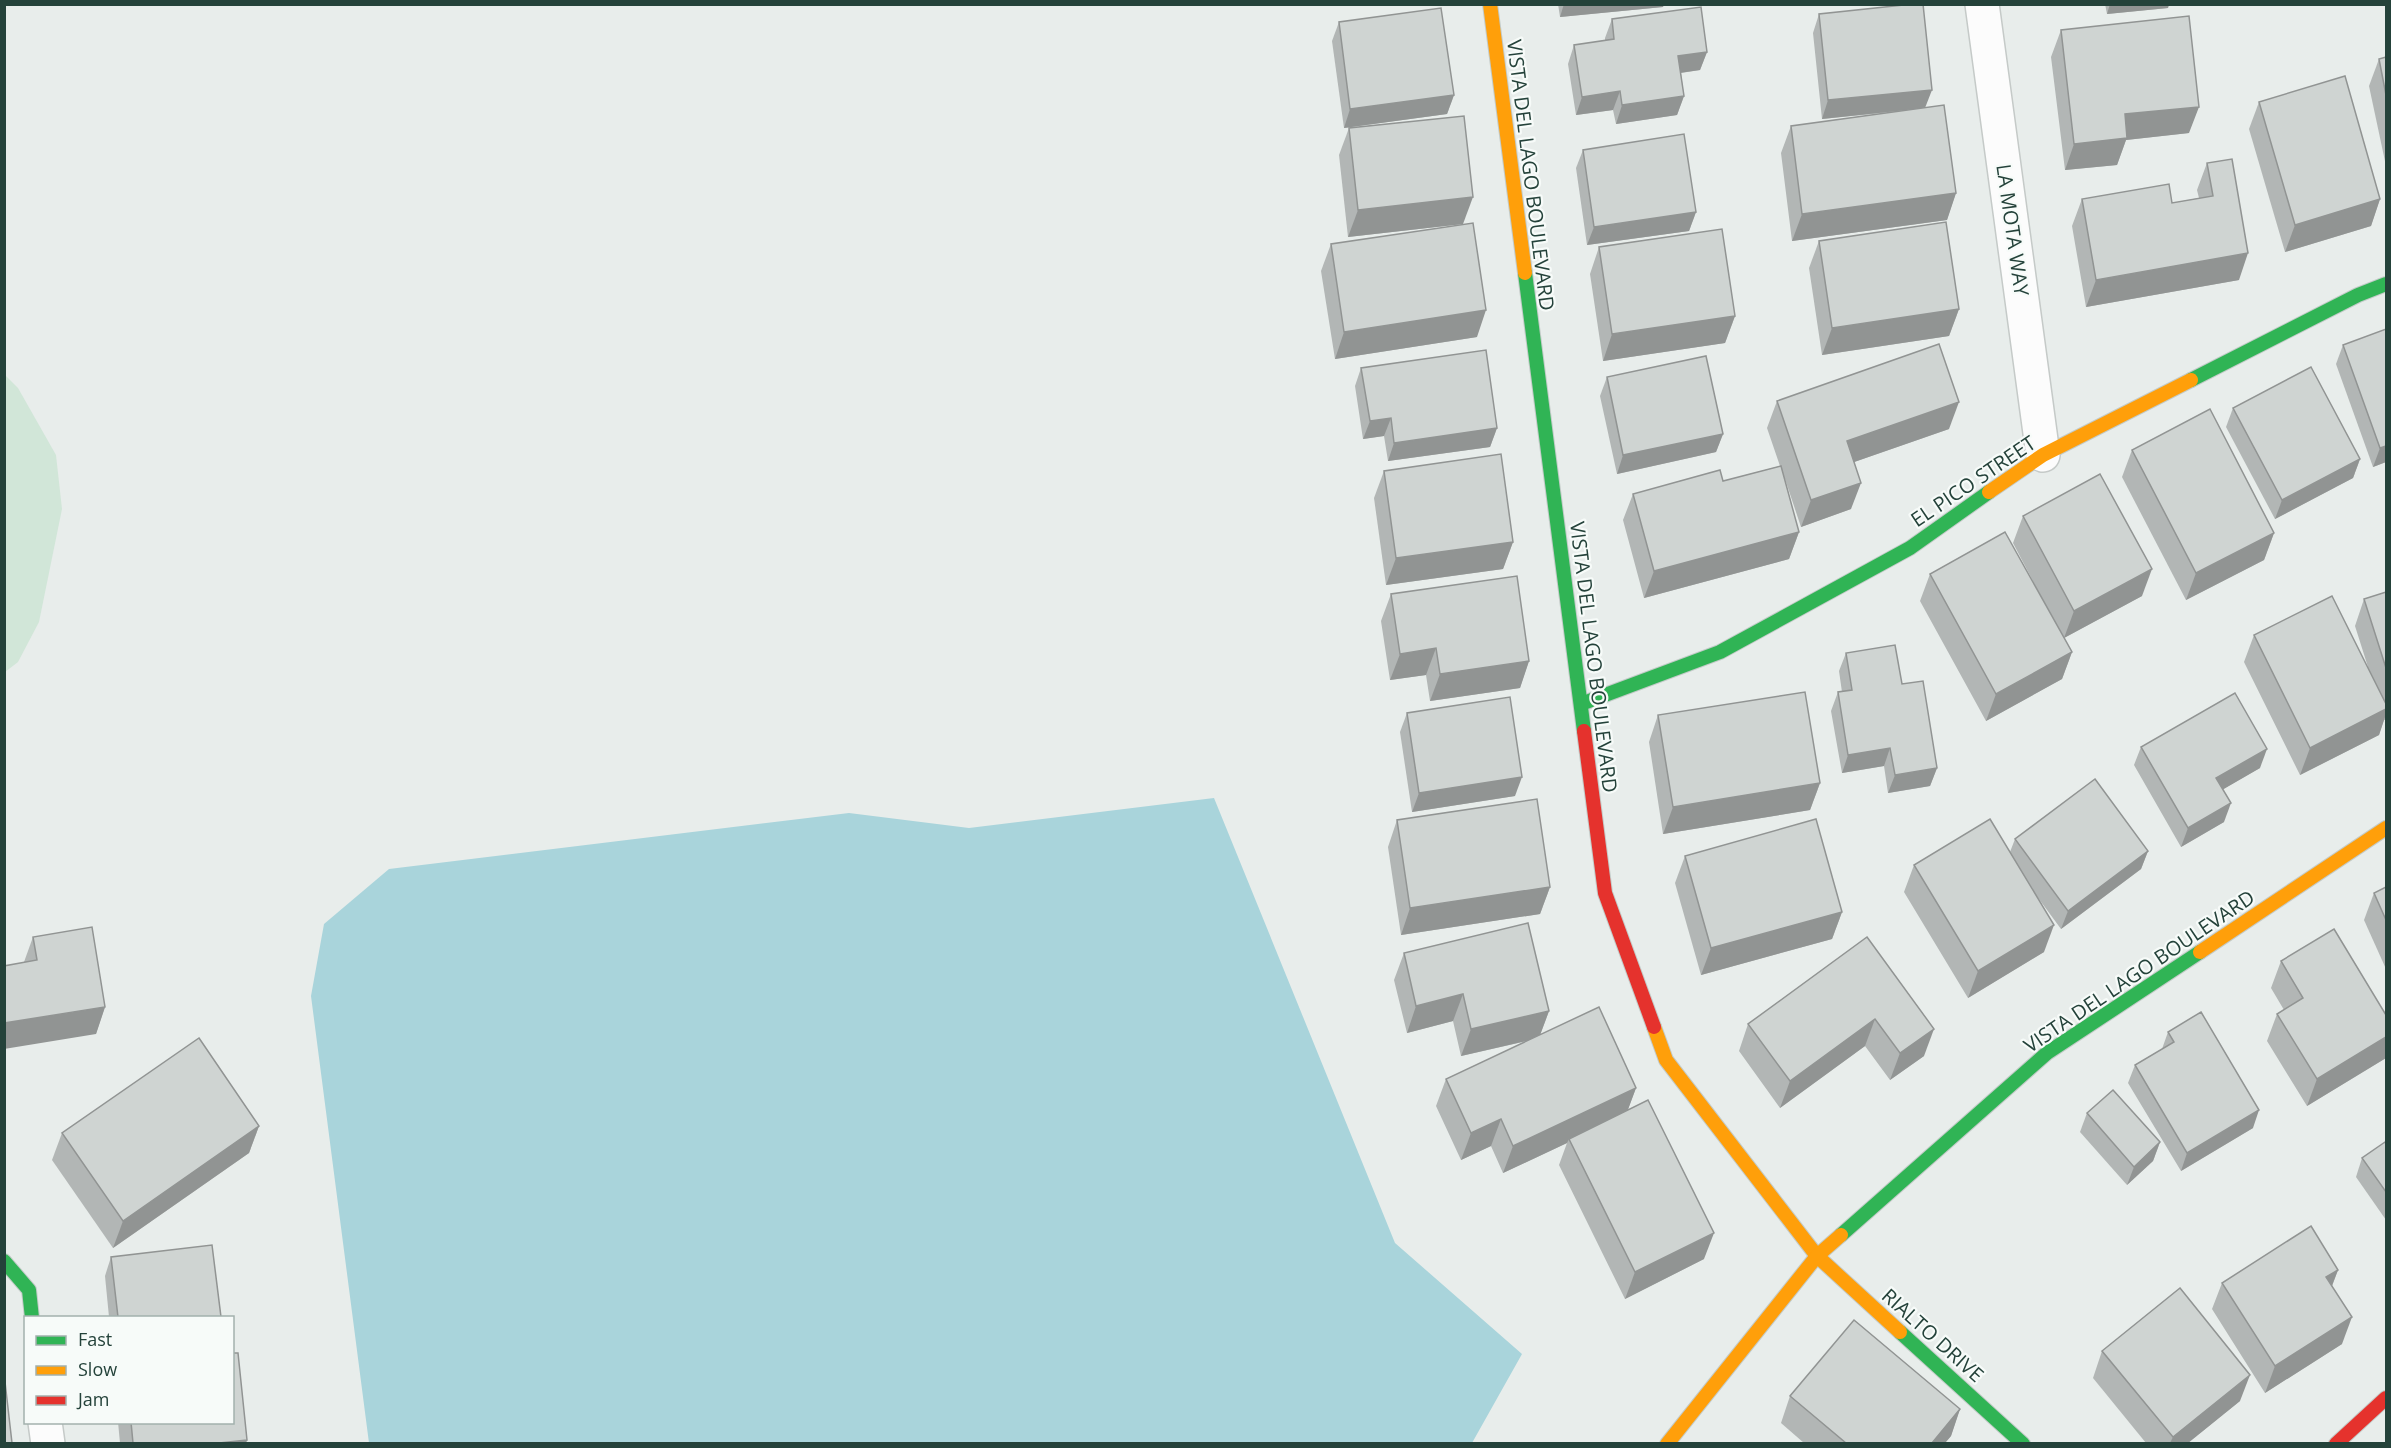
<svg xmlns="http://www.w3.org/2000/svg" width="2391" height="1448" font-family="'Open Sans',sans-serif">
<rect width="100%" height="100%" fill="#e8edeb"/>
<polygon fill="#d1e6d8" points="5,375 18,388 56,455 62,509 39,622 18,662 5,672"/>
<polygon fill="#a9d4db" points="1214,798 1395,1243 1522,1354 1472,1443 369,1443 311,996 324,924 389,869 849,813 969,828"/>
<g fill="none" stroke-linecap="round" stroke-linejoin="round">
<g stroke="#c5cac8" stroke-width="36">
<g id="street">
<polyline points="1982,4 2043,455"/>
<polyline points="45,1422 48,1444"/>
</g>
</g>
<g stroke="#c3cbc8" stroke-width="16">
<g id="fast">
<polyline points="1525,273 1584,731"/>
<polyline points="2191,380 2358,295 2386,284"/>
<polyline points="1581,704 1720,652 1910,548 1989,492"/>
<polyline points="1841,1235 2047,1053 2200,952"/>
<polyline points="4,1261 29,1290 32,1318"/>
<polyline points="1900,1332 2023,1444"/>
</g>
</g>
<g stroke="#c3cbc8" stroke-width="16">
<g id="slow">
<polyline points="1490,4 1525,273"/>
<polyline points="1989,492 2043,455 2191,380"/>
<polyline points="2200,952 2386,828"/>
<polyline points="1654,1027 1666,1060 1817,1256 1900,1332"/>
<polyline points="1667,1444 1817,1256 1841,1235"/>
</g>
</g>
<g stroke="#c3cbc8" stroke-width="16">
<g id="jam">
<polyline points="1584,731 1605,893 1654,1027"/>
<polyline points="2336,1444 2386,1398"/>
</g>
</g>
<use href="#street" stroke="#fcfcfc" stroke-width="33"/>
<use href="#fast" stroke="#30b455" stroke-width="14"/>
<use href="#slow" stroke="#ff9f0a" stroke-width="14"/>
<use href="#jam" stroke="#e5322d" stroke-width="14"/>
</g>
<g fill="#b2b6b5">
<polygon points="1558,4 1664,4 1663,7 1560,17"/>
<polygon points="2105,4 2169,4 2168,8 2107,14"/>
<polygon points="1819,14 1925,108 1956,193 1947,220 1792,241 1781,153 1791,126 1913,110 1822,119 1813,33"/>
<polygon points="1612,19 1707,52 1700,70 1681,73 1684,96 1677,115 1616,124 1613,110 1576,115 1568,64 1574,45 1605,41 1605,38"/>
<polygon points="1339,22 1454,95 1447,114 1344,128 1332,41"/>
<polygon points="2061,30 2189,133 2126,140 2117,165 2065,170 2051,57"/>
<polygon points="2386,57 2386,166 2369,86 2379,59"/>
<polygon points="2259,102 2380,199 2371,226 2285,252 2249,129"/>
<polygon points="1349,128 1463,224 1348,237 1339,155"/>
<polygon points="1583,150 1696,212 1689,231 1587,245 1576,168"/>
<polygon points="2207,163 2239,280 2086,307 2072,226 2082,199 2172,203 2199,198 2197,190"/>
<polygon points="1819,241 1959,309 1949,336 1822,355 1809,268"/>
<polygon points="1331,244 1477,337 1335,359 1321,271"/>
<polygon points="1599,247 1735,316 1725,343 1603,361 1590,274"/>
<polygon points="2343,345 2386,462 2373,467 2336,364"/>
<polygon points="1361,368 1497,428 1490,447 1388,461 1384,436 1363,439 1355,386"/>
<polygon points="1607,377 1723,434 1716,452 1617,474 1600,396"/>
<polygon points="1777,401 1949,429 1854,462 1851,509 1801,527 1784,476 1799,532 1789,559 1644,598 1623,520 1633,494 1723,481 1780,466 1767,428"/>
<polygon points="2233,408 2360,459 2353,478 2275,519 2226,427"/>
<polygon points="2132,450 2274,533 2264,560 2186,600 2122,477"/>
<polygon points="1384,471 1513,542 1503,569 1386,585 1374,498"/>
<polygon points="2023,516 2142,596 2064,638 2072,652 2062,679 1986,721 1920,601 1930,574 2054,621 2013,543"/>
<polygon points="2386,592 2386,720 2384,720 2379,735 2300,775 2244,662 2254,635 2368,667 2355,626 2364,599"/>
<polygon points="1391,594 1529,661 1520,688 1430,701 1426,675 1390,680 1381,621"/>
<polygon points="1846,653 1902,684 1937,768 1930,786 1888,793 1884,766 1842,773 1831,711 1838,692 1842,692 1839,671"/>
<polygon points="1407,713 1515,796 1412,812 1400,732"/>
<polygon points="1658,715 1820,783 1810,810 1663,834 1649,742"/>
<polygon points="2141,747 2260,768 2223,789 2224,822 2181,847 2134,765"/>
<polygon points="1397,820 1550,887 1540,914 1401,935 1388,847"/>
<polygon points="2015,839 2148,851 2141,869 2061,929 2036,895 2044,952 1968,998 1904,892 1914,865 2010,852"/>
<polygon points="1685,856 1842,912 1832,939 1701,975 1675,883"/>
<polygon points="2386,887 2386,969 2364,920 2374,893"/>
<polygon points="33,937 105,1007 96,1034 24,962"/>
<polygon points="1867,937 1924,1056 1890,1080 1865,1046 1780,1108 1739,1051 1748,1024"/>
<polygon points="1404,953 1549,1011 1540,1035 1636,1088 1628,1109 1704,1259 1625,1299 1559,1165 1567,1143 1503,1173 1491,1146 1461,1160 1436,1106 1446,1079 1527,1041 1461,1056 1453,1021 1407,1033 1394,980"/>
<polygon points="2281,961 2386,1058 2307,1106 2267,1041 2277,1014 2284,1010 2271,988"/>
<polygon points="2168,1032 2253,1128 2181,1171 2128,1083 2135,1065 2162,1049"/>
<polygon points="2087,1113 2160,1142 2153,1161 2127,1185 2080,1132"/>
<polygon points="259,1126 249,1153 113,1248 52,1160 62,1133"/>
<polygon points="2386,1144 2386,1220 2356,1177 2362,1158"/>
<polygon points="111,1257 221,1317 109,1317 105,1276"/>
<polygon points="2338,1270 2332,1286 2342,1344 2265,1393 2212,1309 2222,1283"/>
<polygon points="2102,1351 2240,1401 2188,1443 2146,1443 2093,1378"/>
<polygon points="1790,1396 1960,1409 1951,1436 1945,1443 1804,1443 1781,1423"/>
<polygon points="118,1422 232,1422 247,1440 246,1443 120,1443"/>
</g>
<g fill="#919493">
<polygon points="1564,4 1664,4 1663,7 1560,17"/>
<polygon points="2110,4 2169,4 2168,8 2107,14"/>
<polygon points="1707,52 1700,70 1672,74 1678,56"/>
<polygon points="1932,90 1925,108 1822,119 1828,100"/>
<polygon points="1620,91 1613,110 1576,115 1582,97"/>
<polygon points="1454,95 1447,114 1344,128 1350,109"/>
<polygon points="1684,96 1677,115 1616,124 1622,105"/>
<polygon points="2199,107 2189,133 2126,140 2117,165 2065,170 2074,144 2125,114"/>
<polygon points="1956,193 1947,220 1792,241 1802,214"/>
<polygon points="1473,197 1463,224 1348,237 1358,210"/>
<polygon points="2380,199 2371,226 2285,252 2295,225"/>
<polygon points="1696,212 1689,231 1587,245 1594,227"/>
<polygon points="2248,253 2239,280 2086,307 2096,280"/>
<polygon points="1959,309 1949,336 1822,355 1832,328"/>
<polygon points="1486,310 1477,337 1335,359 1344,332"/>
<polygon points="1735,316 1725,343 1603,361 1612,334"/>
<polygon points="1959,402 1949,429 1837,468 1847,441"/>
<polygon points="1391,418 1384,436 1363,439 1370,421"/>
<polygon points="1497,428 1490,447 1388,461 1394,443"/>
<polygon points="1723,434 1716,452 1617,474 1623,455"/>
<polygon points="2386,446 2386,462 2373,467 2380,448"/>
<polygon points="2360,459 2353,478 2275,519 2282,500"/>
<polygon points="1861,483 1851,509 1801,527 1811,500"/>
<polygon points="1799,532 1789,559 1644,598 1654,571"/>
<polygon points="2274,533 2264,560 2186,600 2196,573"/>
<polygon points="1513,542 1503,569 1386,585 1396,558"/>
<polygon points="2152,569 2142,596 2064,638 2074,611"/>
<polygon points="1436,648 1426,675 1390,680 1400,654"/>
<polygon points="2072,652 2062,679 1986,721 1996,694"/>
<polygon points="1529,661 1520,688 1430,701 1440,674"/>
<polygon points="2386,709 2386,714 2379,735 2300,775 2310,748"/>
<polygon points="1890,748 1884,766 1842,773 1848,755"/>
<polygon points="2267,749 2260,768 2210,797 2216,778"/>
<polygon points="1937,768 1930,786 1888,793 1895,775"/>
<polygon points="1522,777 1515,796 1412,812 1419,793"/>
<polygon points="1820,783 1810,810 1663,834 1673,807"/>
<polygon points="2231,803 2224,822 2181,847 2188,828"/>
<polygon points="2148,851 2141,869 2061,929 2068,911"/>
<polygon points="1550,887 1540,914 1401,935 1410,908"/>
<polygon points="1842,912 1832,939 1701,975 1711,948"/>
<polygon points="2054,925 2044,952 1968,998 1978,971"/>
<polygon points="1463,994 1453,1021 1407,1033 1416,1006"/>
<polygon points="105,1007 96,1034 4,1049 4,1023"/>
<polygon points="1549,1011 1539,1038 1461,1056 1471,1029"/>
<polygon points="1875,1019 1865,1046 1780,1108 1790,1081"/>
<polygon points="1934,1029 1924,1056 1890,1080 1900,1053"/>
<polygon points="2386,1037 2386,1058 2307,1106 2317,1079"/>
<polygon points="1636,1088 1626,1115 1569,1139 1567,1143 1503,1173 1513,1146"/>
<polygon points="2259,1110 2253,1128 2181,1171 2187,1153"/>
<polygon points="1501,1119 1491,1146 1461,1160 1471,1133"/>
<polygon points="259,1126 249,1153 113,1248 123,1221"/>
<polygon points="2160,1142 2153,1161 2127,1185 2134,1167"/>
<polygon points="1714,1233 1704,1259 1625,1299 1635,1272"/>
<polygon points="2338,1270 2328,1296 2326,1277"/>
<polygon points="2352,1317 2342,1344 2265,1393 2275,1366"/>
<polygon points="2250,1375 2240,1401 2188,1443 2170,1443 2173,1437"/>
<polygon points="1960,1409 1951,1436 1945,1443 1932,1443"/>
<polygon points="247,1440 246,1443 219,1443"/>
</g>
<g fill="#cfd4d2" stroke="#919493" stroke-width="1.5">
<polygon points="1913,4 1923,4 1932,90 1828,100 1819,14"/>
<polygon points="1701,7 1707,52 1678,56 1684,96 1622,105 1620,91 1582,97 1574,45 1614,39 1612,19"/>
<polygon points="1441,8 1454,95 1350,109 1339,22"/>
<polygon points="2189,16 2199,107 2125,114 2127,138 2074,144 2061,30"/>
<polygon points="2386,57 2386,95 2379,59"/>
<polygon points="2345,76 2380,199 2295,225 2259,102"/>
<polygon points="1944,105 1956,193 1802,214 1791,126"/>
<polygon points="1464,116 1473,197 1358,210 1349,128"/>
<polygon points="1684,134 1696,212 1594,227 1583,150"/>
<polygon points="2232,159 2248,253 2096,280 2082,199 2169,184 2172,203 2213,196 2207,163"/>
<polygon points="1946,222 1959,309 1832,328 1819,241"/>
<polygon points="1473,223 1486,310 1344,332 1331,244"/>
<polygon points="1722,229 1735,316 1612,334 1599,247"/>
<polygon points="2386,329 2386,446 2380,448 2343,345"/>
<polygon points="1939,344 1959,402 1847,441 1861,483 1811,500 1777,401"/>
<polygon points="1486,350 1497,428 1394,443 1391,418 1370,421 1361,368"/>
<polygon points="1706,356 1723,434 1623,455 1607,377"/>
<polygon points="2311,367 2360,459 2282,500 2233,408"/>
<polygon points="2210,409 2274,533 2196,573 2132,450"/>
<polygon points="1501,454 1513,542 1396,558 1384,471"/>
<polygon points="1781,466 1799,532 1654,571 1633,494 1720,470 1723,481"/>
<polygon points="2100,474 2152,569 2074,611 2023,516"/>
<polygon points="2005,532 2072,652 1996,694 1930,574"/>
<polygon points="1517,576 1529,661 1440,674 1436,648 1400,654 1391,594"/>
<polygon points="2386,592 2386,668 2364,599"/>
<polygon points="2332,596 2386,704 2386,709 2310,748 2254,635"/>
<polygon points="1895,645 1902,684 1923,681 1937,768 1895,775 1890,748 1848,755 1838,692 1852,690 1846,653"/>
<polygon points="1805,692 1820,783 1673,807 1658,715"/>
<polygon points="2235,693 2267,749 2216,778 2231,803 2188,828 2141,747"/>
<polygon points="1510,697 1522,777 1419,793 1407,713"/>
<polygon points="2095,779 2148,851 2068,911 2015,839"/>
<polygon points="1537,799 1550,887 1410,908 1397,820"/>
<polygon points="1816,819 1842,912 1711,948 1685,856"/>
<polygon points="1990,819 2054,925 1978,971 1914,865"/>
<polygon points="2386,887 2386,920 2374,893"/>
<polygon points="1528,923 1549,1011 1471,1029 1463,994 1416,1006 1404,953"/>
<polygon points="92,927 105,1007 4,1023 4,966 37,960 33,937"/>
<polygon points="2334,929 2386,1015 2386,1037 2317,1079 2277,1014 2303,998 2281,961"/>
<polygon points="1867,937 1934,1029 1900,1053 1875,1019 1790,1081 1748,1024"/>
<polygon points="1599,1007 1636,1088 1513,1146 1501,1119 1471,1133 1446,1079"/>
<polygon points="2201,1012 2259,1110 2187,1153 2135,1065 2174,1042 2168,1032"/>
<polygon points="199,1038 259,1126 123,1221 62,1133"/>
<polygon points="2113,1090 2160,1142 2134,1167 2087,1113"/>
<polygon points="1648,1100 1714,1233 1635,1272 1569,1139"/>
<polygon points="2385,1142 2386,1144 2386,1192 2362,1158"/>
<polygon points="2311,1226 2338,1270 2326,1277 2352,1317 2275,1366 2222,1283"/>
<polygon points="212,1245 221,1317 118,1317 111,1257"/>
<polygon points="2180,1288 2250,1375 2173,1437 2102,1351"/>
<polygon points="1854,1320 1960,1409 1932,1443 1846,1443 1790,1396"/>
<polygon points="232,1353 238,1353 247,1440 219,1443 133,1443 131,1422 232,1422"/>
<polygon points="4,1373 12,1443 4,1443"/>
</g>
<g text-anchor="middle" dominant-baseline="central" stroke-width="4.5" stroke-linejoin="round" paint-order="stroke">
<g font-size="20" fill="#24423a" stroke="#f7fbf9">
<text transform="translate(1531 175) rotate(83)">VISTA DEL LAGO BOULEVARD</text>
<text transform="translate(2013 230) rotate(82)">LA MOTA WAY</text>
<text transform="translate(1973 481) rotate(-34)">EL PICO STREET</text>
<text transform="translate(1594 657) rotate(83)">VISTA DEL LAGO BOULEVARD</text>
<text transform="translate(2139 971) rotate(-34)">VISTA DEL LAGO BOULEVARD</text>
<text transform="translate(1933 1335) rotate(42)">RIALTO DRIVE</text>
</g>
</g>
<rect width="2391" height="1448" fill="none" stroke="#24423a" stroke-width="12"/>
<rect x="24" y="1316" width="210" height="108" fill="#f7fbf9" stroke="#a3b1ad" stroke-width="1.5"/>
<rect x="36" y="1336" width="30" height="9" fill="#30b455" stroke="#a3b1ad" stroke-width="1.5"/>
<text x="78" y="1346" font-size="18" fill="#24423a">Fast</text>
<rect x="36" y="1366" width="30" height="9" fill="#ff9f0a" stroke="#a3b1ad" stroke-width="1.5"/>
<text x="78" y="1376" font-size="18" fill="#24423a">Slow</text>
<rect x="36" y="1396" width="30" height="9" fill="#e5322d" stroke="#a3b1ad" stroke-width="1.5"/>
<text x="78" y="1406" font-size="18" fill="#24423a">Jam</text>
</svg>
